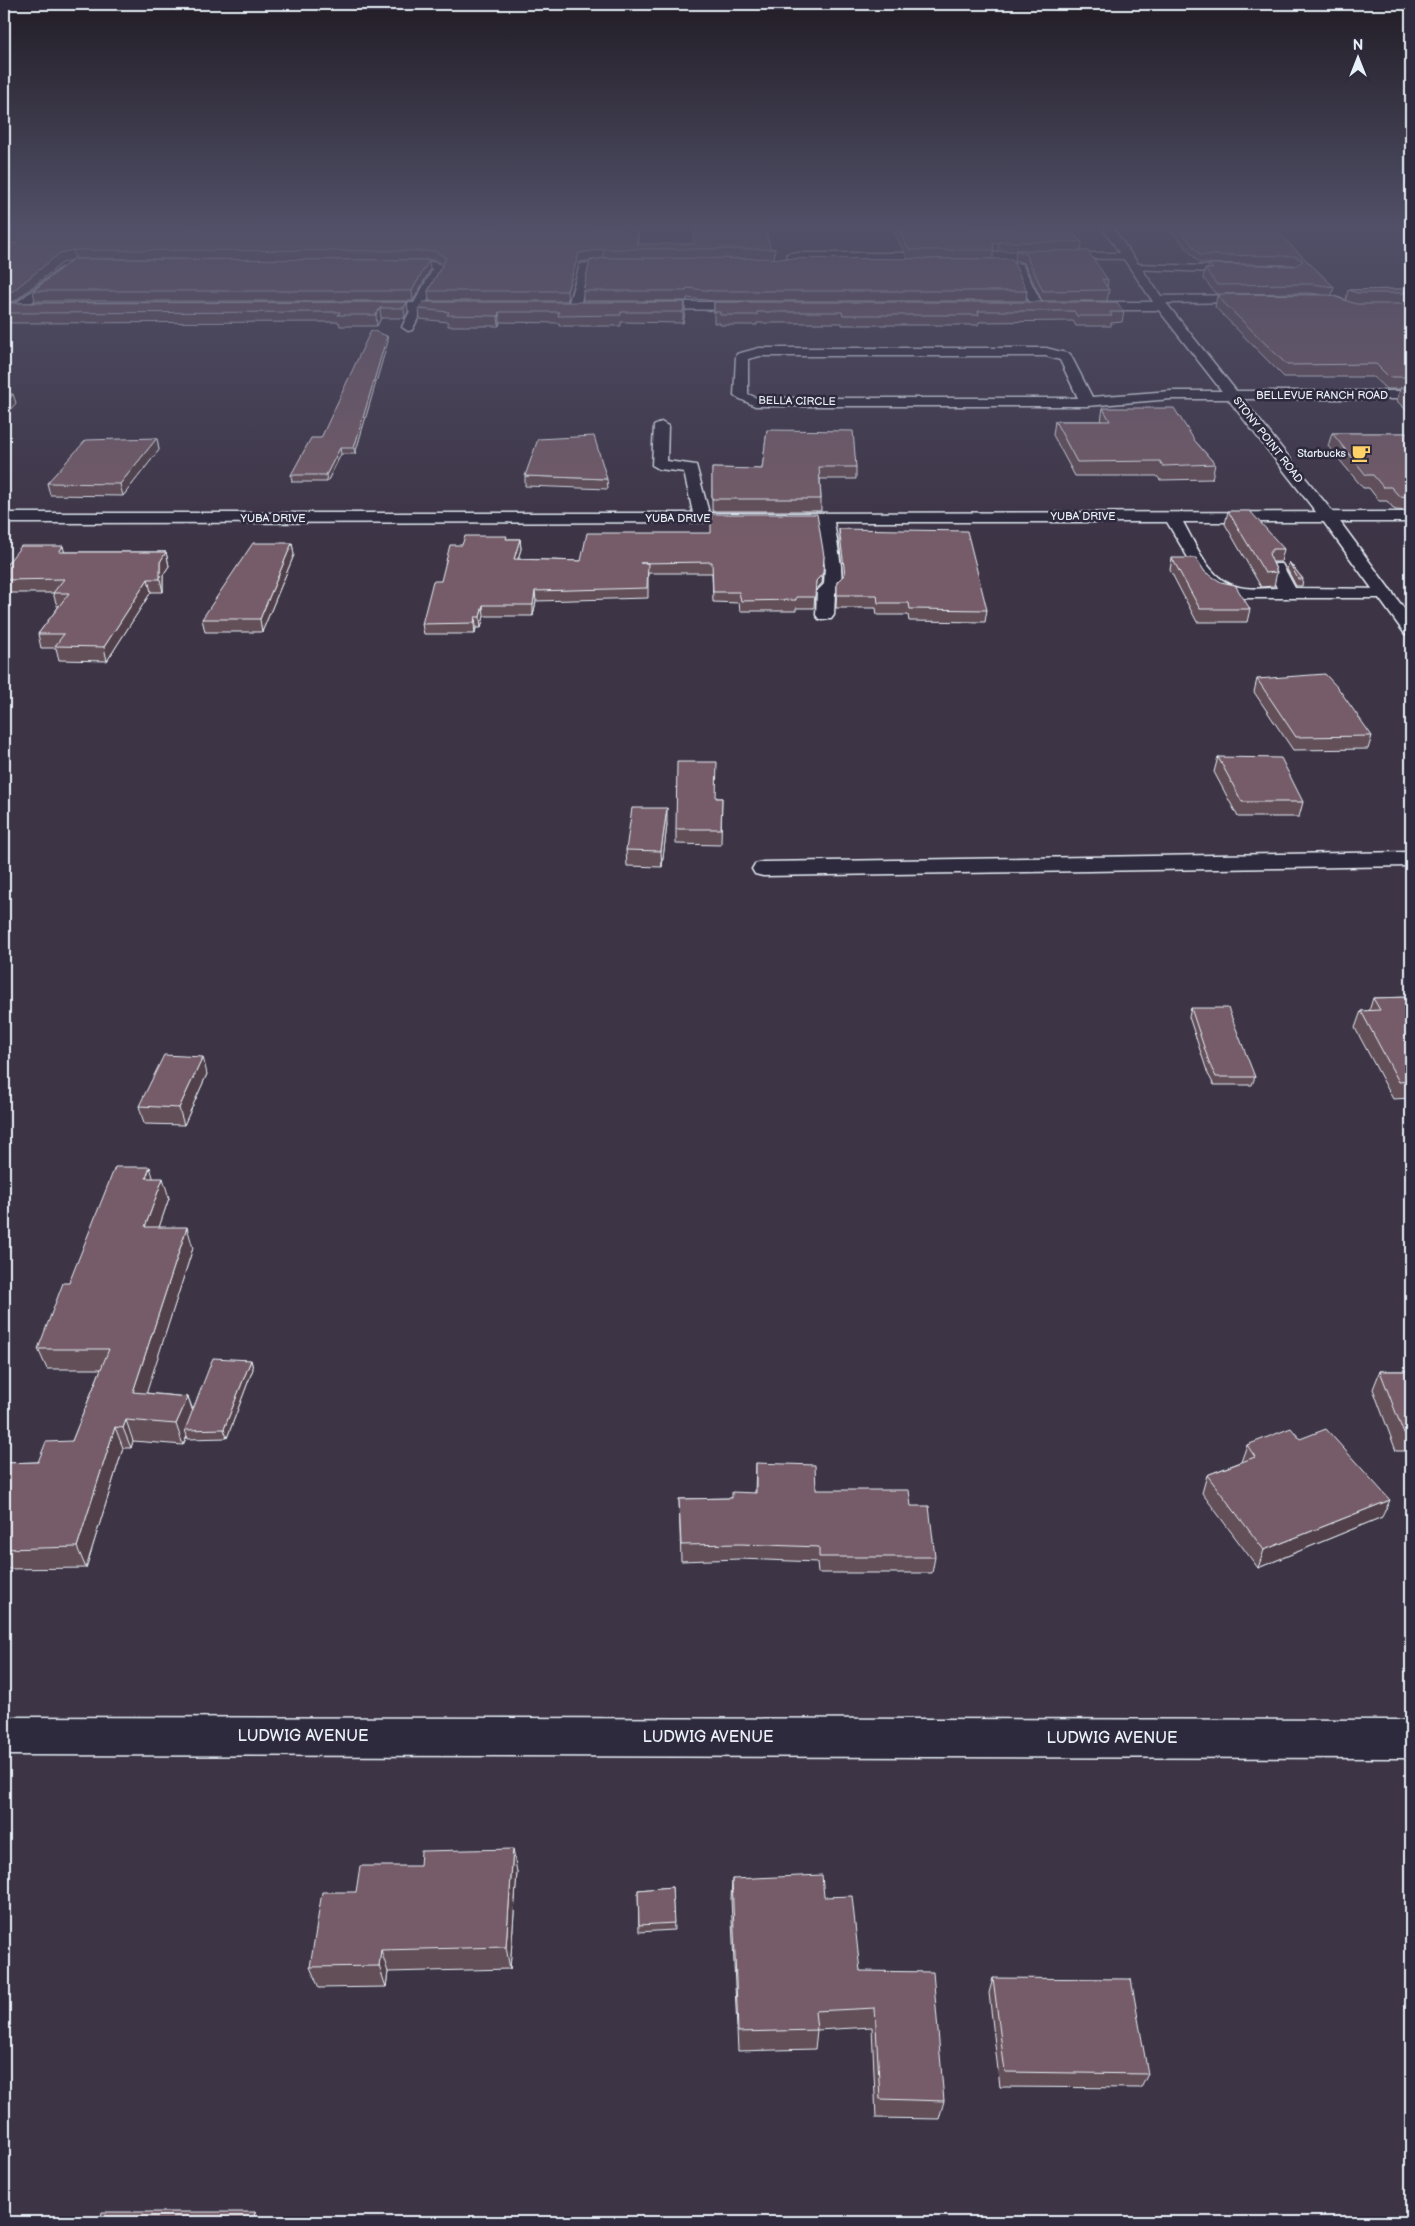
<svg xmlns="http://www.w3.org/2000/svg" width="1415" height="2226" font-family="'Balsamiq Sans',sans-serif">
<rect width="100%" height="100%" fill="#3d3446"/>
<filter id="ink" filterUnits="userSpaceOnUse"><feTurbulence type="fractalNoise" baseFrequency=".02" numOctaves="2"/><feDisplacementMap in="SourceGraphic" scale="10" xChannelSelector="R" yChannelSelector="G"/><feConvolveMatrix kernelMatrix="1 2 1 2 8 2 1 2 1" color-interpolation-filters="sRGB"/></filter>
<g filter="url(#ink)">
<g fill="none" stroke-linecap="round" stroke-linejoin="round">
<g stroke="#e8f1f8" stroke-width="3">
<g id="minor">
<polygon points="791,253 945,253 950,256 945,259 787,258 787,254"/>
<polygon points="1055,253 1127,253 1132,256 1127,259 1051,258 1051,254"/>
<polygon points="626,260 630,261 630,265 589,269 580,306 578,309 570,309 568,306 580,264"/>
<polygon points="976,260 1022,264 1043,306 1041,309 1033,309 1014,269 972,265 970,263"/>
<polygon points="392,261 428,261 443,265 445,267 426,303 458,303 464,307 458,311 422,311 412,330 408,331 402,327 410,311 367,310 367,304 371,303 414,303 433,269 388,266 386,264"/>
<polygon points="1135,264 1243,267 1249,270 1243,273 1131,269 1131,265"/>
<polygon points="61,268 65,269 65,273 23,310 15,310 15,304"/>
<polygon points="1253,295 1259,299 1257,302 1166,303 1168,306 1162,310 1083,310 1077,306 1083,302 1153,302 1153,297 1157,296"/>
<polygon points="648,302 750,302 756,306 750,310 644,309 644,303"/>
<path d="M759 348H1046L1070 354 1092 397 1171 391H1411V399H1171L1087 406H755L734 396 736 357 737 354ZM760 356H1046L1060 360 1078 398H757L748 394V359Z"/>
<path d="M661 422 668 426 667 461 696 465 709 513 1411 512V522H1183C1196 545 1210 582 1239 587 1251 590 1265 588 1277 588L1268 568 1270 564H1282L1295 588 1390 589 1393 593 1390 597 1384 598H1240L1219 593 1203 583 1167 522H834L841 566 842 586 835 593 834 615 831 619H819L816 615 817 591 824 584 825 566 818 522 4 523V513H693L684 472 659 469 652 465 654 426Z"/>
<polygon points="1411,852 1411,866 763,876 755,874 752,869 755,864 763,862"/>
<polygon points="4,1717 1411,1720 1411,1758 4,1755"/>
</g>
</g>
<g stroke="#e8f1f8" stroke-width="3">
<polygon id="major" points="1102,227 1112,227 1166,303 1335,515 1411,618 1411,635 1405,634 1323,521 1158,309"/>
</g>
<use href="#minor" fill="#2f2a3d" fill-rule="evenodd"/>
<use href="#major" fill="#2f2a3d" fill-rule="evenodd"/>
</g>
<g fill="#644f59" stroke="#e8f1f8" fill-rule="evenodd">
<polygon points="4,227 639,227 637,244 770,248 775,249 774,259 603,258 580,262 568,301 429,301 428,291 442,265 436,260 75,259 429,260 430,270 413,301 35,301 33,291 72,260 62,263 15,301 4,303 5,252 4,252"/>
<polygon points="892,227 1069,227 1077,238 1082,242 1081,251 1108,280 1107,287 1109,290 1107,301 1042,301 1024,263 1015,260 1016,251 998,251 993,253 993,259 908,259"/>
<path d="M1169 227H1272L1334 287 1332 295 1346 300 1348 290 1402 289 1410 296V299L1411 298V415L1397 401 1400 389H1386L1373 377H1284L1215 307 1217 296H1218V294H1216L1203 278 1205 269H1208L1209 264 1295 266 1293 265 1199 263ZM1310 293 1322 295 1224 294Z"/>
<polygon points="590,261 1027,291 1026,301 714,301 687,298 687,301 583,301 583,291"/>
<polygon points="407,302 408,312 405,318 381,318 377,326 340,326 339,322 4,323 4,303"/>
<polygon points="685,302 685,312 683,323 621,322 621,326 559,326 559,323 500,322 499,326 448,326 448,322 420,319 419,309"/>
<polygon points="714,302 1124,312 1122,322 1111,323 1111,326 1076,326 1073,321 979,322 978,325 842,325 842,323 757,323 757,325 720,325 720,323 714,323"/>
<polygon points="387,336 388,341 355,454 341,454 327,482 292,482 291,475 321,438"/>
<polygon points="1103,408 1195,441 1215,464 1212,479 1160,480 1157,476 1075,476 1053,435 1055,421 1101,421"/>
<polygon points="767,430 856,467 856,479 820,479 821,499 821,511 712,511 712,468 762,469"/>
<polygon points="1332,433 1411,433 1411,530 1407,524 1410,511 1395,510 1387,501 1379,501 1369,488 1363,488 1328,446"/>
<polygon points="157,438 159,450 123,496 50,495 47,483"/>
<polygon points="525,476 607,479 608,489 525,486"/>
<polygon points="1228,511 1284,549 1281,562 1273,562 1277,572 1274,586 1261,587 1225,524"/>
<polygon points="839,529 987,610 985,622 909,621 908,615 877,615 876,608 836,608 837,582 843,576 839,540"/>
<polygon points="508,539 520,539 521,549 518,559 581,561 824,556 822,583 815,591 814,608 796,608 796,611 740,611 739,603 713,602 712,573 648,573 648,598 536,601 533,616 484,616 481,628 476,628 475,634 424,634 422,624 441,581 462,545"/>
<polygon points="292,543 294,555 262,632 205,632 202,619"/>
<polygon points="63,546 64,552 166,552 169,566 163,575 163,592 151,592 107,661 59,660 56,648 41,648 38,634 59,606 57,606 53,593 4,593 4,568"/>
<polygon points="1172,558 1205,572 1250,609 1247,622 1197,622 1170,570"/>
<polygon points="1289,562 1303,579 1302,586 1296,586 1287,569"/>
<polygon points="1257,679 1372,736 1368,749 1293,750 1254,692"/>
<polygon points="1218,757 1303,802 1299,817 1238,817 1214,772"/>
<polygon points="716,798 722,798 721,845 676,844 676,829"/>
<polygon points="667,824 662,867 627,866 626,850"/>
<polygon points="1411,997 1411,1098 1393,1099 1355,1028 1361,1011 1369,1011 1373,998"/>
<polygon points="1191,1008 1255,1077 1252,1085 1214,1085 1208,1074 1189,1017"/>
<polygon points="207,1074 184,1125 144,1124 139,1106"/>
<polygon points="153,1178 169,1198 159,1227 193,1248 146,1393 188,1397 193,1410 251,1360 253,1369 227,1438 188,1439 187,1436 183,1445 133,1441 131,1448 123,1448 86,1568 4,1569 4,1463 38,1462 72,1441 101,1369 47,1369 38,1349 69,1283"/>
<polygon points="1380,1371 1411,1371 1411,1451 1396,1451 1373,1389"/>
<polygon points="1300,1439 1382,1517 1258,1568 1202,1493 1207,1475 1241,1462 1247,1445"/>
<polygon points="756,1463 816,1490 911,1506 935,1557 932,1573 818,1573 817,1562 740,1559 681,1561 679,1499 732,1498 755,1493"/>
<polygon points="517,1872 510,1969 388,1972 386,1987 319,1988 310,1967 356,1892"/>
<polygon points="732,1879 824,1897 860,1971 944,2101 939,2119 876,2118 872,2027 817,2030 815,2049 738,2051 731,1899"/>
<polygon points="672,1887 674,1930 639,1932 638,1890"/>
<polygon points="993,1978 1148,2074 1141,2088 1000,2087 989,1993"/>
</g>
<g fill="#514049" stroke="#e8f1f8">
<polygon points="638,227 639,227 637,249 636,244"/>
<polygon points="999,242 998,251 993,253 993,244"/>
<polygon points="603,249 603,258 580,262 568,301 567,291 579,253"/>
<polygon points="73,250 75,259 62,263 15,301 4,303 4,292 60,253"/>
<polygon points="429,260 430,270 413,301 412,291"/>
<polygon points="407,302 408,312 405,318 404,308"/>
<polygon points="685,302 685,312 683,323 683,312"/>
<polygon points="380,308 381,318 377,326 376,315"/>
<polygon points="499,312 500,322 499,326 498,316"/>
<polygon points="387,336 388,341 355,454 354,448"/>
<polygon points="13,394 16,403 4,417 4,405"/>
<polygon points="157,438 159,450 123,496 120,484"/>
<polygon points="340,448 341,454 327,482 326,475"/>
<polygon points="520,539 521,549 515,569 514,559"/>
<polygon points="292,543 294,555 262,632 260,619"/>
<polygon points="63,546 66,559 59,552"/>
<polygon points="166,552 169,566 163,575 163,592 160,579 160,562"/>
<polygon points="823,573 822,583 815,591 816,581"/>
<polygon points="148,579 151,592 107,661 104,647"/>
<polygon points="535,591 536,601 533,616 533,605"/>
<polygon points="483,605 484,616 481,628 480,617"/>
<polygon points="475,617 476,628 475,634 474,623"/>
<polygon points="667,808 667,824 662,867 661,851"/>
<polygon points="203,1057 207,1074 184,1125 179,1108"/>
<polygon points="150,1167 156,1187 146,1178"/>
<polygon points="163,1178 169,1198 152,1248 145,1227"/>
<polygon points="187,1227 193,1248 140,1413 133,1392"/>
<polygon points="251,1360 253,1369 227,1438 224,1429"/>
<polygon points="188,1397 195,1418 185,1430 187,1436 183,1445 176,1424"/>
<polygon points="126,1420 133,1441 131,1448 123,1428"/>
<polygon points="115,1427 123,1448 86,1568 77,1547"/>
<polygon points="1390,1500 1382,1517 1258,1568 1264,1550"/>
<polygon points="513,1849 517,1872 510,1969 506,1947"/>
<polygon points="381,1950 388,1972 386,1987 379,1966"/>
<polygon points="255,2212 261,2222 253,2222"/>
</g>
<g fill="#745c68" stroke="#e8f1f8">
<polygon points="4,227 638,227 636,244 694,244 694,227 765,227 770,248 775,249 603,249 579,253 567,291 428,291 446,258 435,251 73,250 60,253 13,291 4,292 4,253 17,243 4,243"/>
<polygon points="897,227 1069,227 1077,238 1082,242 999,242 993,244 994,250 909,250"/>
<polygon points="1178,227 1272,227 1334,287 1312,284 1217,285 1205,269 1213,269 1209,264 1295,266 1303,261 1295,256 1200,255"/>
<polygon points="1016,250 1088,251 1108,280 1102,279 1109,290 1043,291 1025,253"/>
<polygon points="603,258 1012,259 1027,291 714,291 687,288 686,291 583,291 590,261"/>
<polygon points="73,259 429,260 412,291 33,291"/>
<polygon points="1402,289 1410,296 1405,293 1357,293 1348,290"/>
<polygon points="1218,294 1330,295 1356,304 1405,304 1411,298 1411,377 1389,377 1376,364 1287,365 1217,296 1220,296"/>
<polygon points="407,302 404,308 380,308 376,315 338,315 340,312 4,313 4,303"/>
<polygon points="423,302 685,302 683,312 621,312 621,315 558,316 559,312 499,312 498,316 447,315 449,312 419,309"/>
<polygon points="714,302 1117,302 1124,312 1110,312 1112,316 1077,316 1074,311 978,311 979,315 843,315 842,312 757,312 757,315 720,315 720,312 714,312"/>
<polygon points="371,330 387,336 354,448 340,448 326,475 291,475 311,438 321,438"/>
<polygon points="1400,388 1411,388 1411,399"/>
<polygon points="4,394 13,394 4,405"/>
<polygon points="1103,408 1174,408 1195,441 1215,464 1163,466 1160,461 1077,462 1055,421 1110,421"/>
<polygon points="767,430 853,431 856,467 819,467 821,499 712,499 712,468 762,469"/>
<polygon points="1332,433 1411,433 1411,497 1399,496 1391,487 1383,487 1373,475 1366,475"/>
<polygon points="594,436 607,479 525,476 538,439"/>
<polygon points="157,438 120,484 47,483 86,440"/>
<polygon points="1228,511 1250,511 1284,549 1273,549 1269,554 1277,572 1265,573"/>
<polygon points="711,514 817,514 824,556 823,573 816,581 815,597 796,597 796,600 741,601 739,592 713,592 712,562 640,563 648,563 647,588 535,591 533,605 483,605 480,617 475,617 474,623 422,624 433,581 441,581 450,545 462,545 465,536 507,536 506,539 520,539 514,559 581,561 587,533 711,533"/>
<polygon points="839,529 967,531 987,610 910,609 909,603 878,603 877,595 837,595 837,582 845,574"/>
<polygon points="253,543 292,543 260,619 202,619"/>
<polygon points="21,546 63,546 59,552 166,552 160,562 160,579 148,579 104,647 55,646 64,634 38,634 69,593 53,593 64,579 4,580 4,568"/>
<polygon points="1172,558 1196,558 1205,572 1221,582 1235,585 1250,609 1200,609"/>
<polygon points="1289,562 1303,579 1298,579"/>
<polygon points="1325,674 1338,688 1372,736 1296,737 1257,679"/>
<polygon points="1218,757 1281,758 1303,802 1242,802"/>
<polygon points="677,762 717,762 716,798 722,798 721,829 676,829"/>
<polygon points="632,808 667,808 661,851 626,850"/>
<polygon points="1411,997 1411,1081 1399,1082 1361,1011 1380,1010 1373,998"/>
<polygon points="1191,1008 1228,1008 1255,1077 1216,1077 1210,1065"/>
<polygon points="164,1055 203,1057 179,1108 139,1106"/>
<polygon points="115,1167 150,1167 146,1178 163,1178 145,1227 187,1227 133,1392 188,1397 176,1424 126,1420 123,1428 115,1427 77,1547 4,1549 4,1463 38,1462 46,1442 72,1441 109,1349 38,1349 63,1283 69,1283"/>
<polygon points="213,1358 251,1360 224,1429 185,1430"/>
<polygon points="1380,1371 1411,1371 1411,1434 1404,1434"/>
<polygon points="1291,1428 1300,1439 1326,1429 1390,1500 1264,1550 1207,1475 1255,1457 1247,1445"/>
<polygon points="756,1463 815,1465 816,1490 909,1490 911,1506 929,1506 935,1557 819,1557 819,1547 740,1544 681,1545 679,1499 732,1498 732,1492 756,1493"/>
<polygon points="513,1849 506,1947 381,1950 379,1966 310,1967 322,1892 356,1892 360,1866 420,1866 421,1851"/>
<polygon points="822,1875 824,1897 852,1896 860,1971 933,1972 944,2101 880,2099 875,2008 815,2011 817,2030 738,2032 732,1879"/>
<polygon points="672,1887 674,1923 639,1925 638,1890"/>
<polygon points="993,1978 1131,1979 1148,2074 1005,2072"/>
<polygon points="102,2212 255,2212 253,2222 100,2222"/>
</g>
</g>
<linearGradient id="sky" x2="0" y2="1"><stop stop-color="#221d26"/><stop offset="0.42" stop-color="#515068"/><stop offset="1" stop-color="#515068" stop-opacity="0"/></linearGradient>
<rect width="1415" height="539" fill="url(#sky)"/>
<defs>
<g id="cafe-bare" transform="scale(1.5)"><path d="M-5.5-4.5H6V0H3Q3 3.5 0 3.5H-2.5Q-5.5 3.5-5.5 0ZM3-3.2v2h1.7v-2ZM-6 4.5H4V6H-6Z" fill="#ffd166" stroke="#2f2a3d" stroke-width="2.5" paint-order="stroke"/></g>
</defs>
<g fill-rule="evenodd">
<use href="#cafe-bare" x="1361" y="453"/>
</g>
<g text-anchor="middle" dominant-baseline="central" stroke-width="5" stroke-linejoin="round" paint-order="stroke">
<g font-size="11" fill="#e8f1f8" stroke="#2f2a3d">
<text x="1322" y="395">BELLEVUE RANCH ROAD</text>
<text transform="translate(797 401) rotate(1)">BELLA CIRCLE</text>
<text transform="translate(1268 440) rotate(52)">STONY POINT ROAD</text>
<text x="1083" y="516">YUBA DRIVE</text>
<text x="273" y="518">YUBA DRIVE</text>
<text x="678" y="518">YUBA DRIVE</text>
</g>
<g font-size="11" fill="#e8f1f8" stroke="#2f2a3d" text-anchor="end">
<text x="1346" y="453">Starbucks</text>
</g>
<g font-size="16" fill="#e8f1f8" stroke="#2f2a3d">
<text x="303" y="1736">LUDWIG AVENUE</text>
<text x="708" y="1737">LUDWIG AVENUE</text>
<text x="1112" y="1738">LUDWIG AVENUE</text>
</g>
</g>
<rect width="1415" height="2226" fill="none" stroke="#2f2a3d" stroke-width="20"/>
<rect x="10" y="10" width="1395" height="2206" fill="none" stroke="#e8f1f8" stroke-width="2" filter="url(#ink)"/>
<g transform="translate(1358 58)" stroke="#2f2a3d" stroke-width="4" paint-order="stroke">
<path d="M0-4L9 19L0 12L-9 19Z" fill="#e8f1f8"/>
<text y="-8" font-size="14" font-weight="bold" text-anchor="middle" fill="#e8f1f8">N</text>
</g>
</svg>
